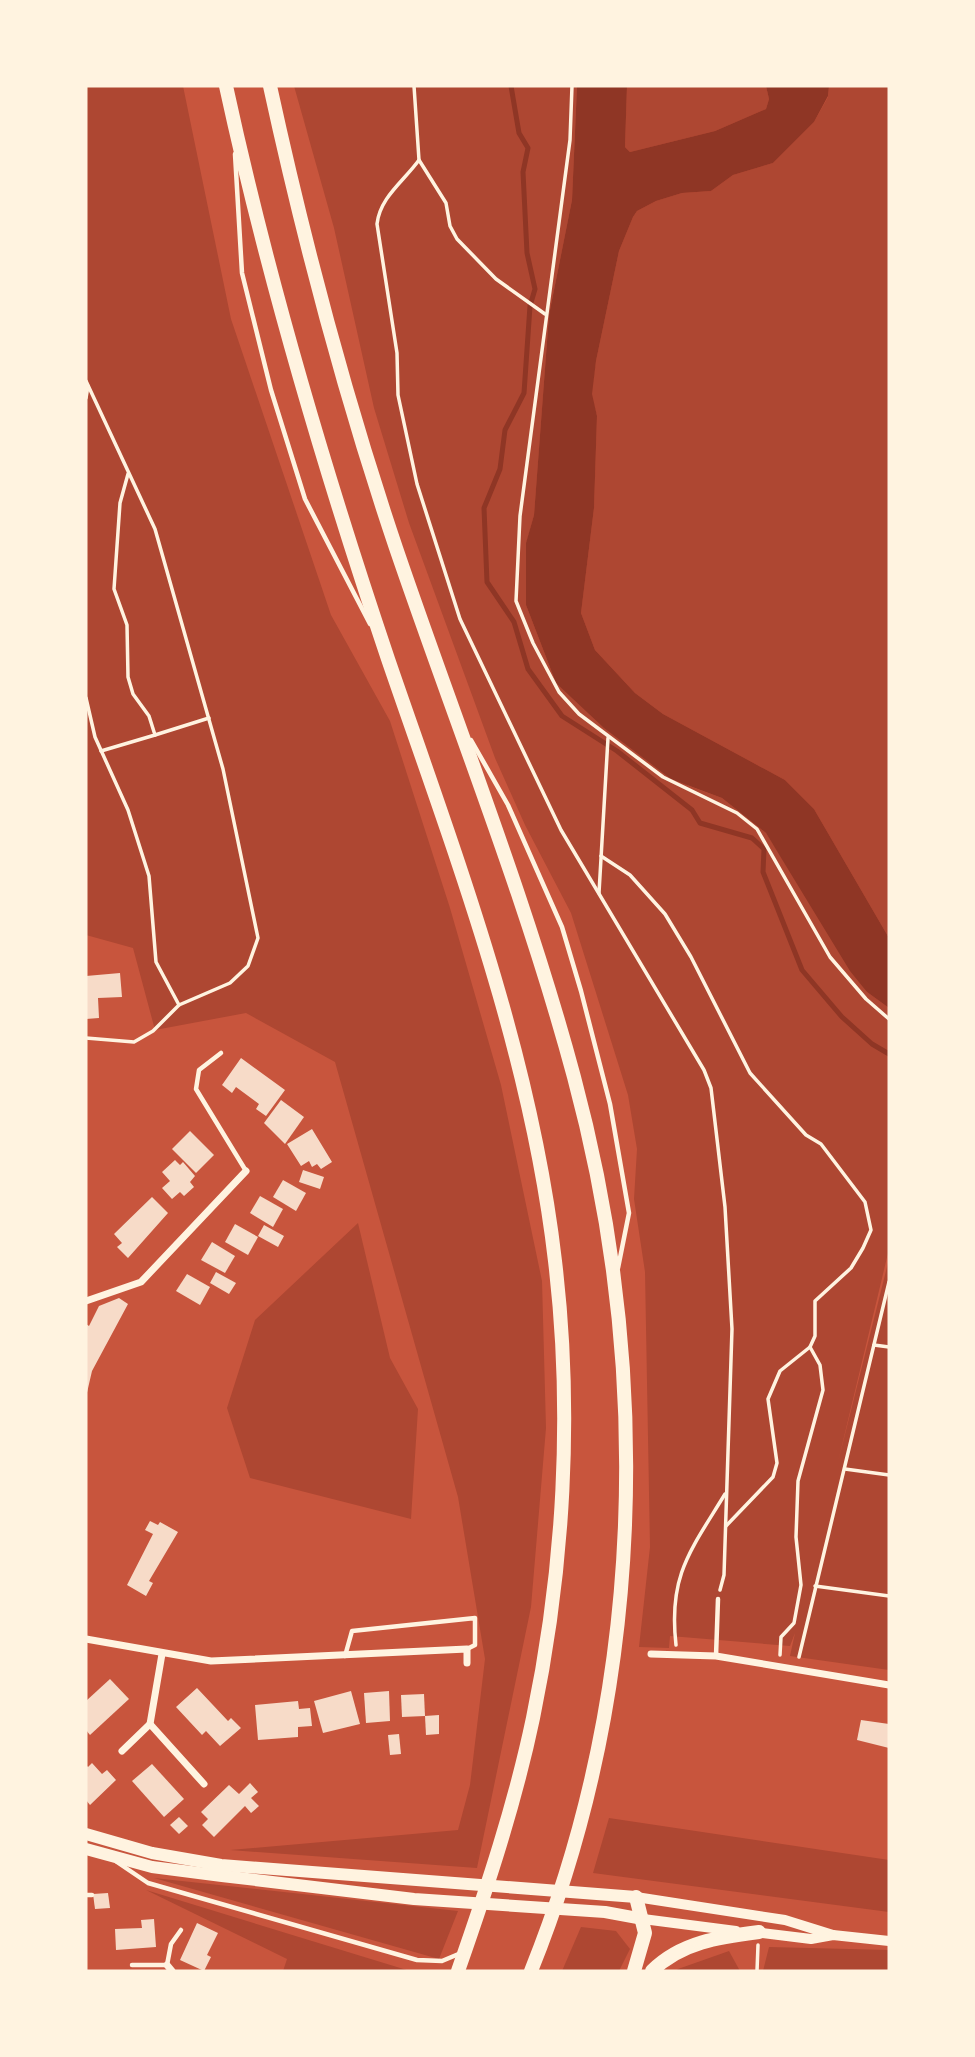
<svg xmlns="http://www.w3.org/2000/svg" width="975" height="2057" font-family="Commissioner,sans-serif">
<rect width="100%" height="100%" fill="#c8553d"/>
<g fill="#ae4732">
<polygon points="86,86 183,86 231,319 331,615 390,721 450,908 501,1085 542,1281 546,1428 531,1607 477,1868 230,1850 458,1830 470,1785 485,1659 458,1497 335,1062 246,1013 155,1030 133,948 86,935"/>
<polygon points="294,86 577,86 572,200 549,315 534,515 526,544 526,605 556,683 689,786 722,798 766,833 867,992 889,1008 889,1249 838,1462 889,1259 889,1670 790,1656 795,1633 790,1646 670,1636 669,1648 639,1647 650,1547 645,1272 634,1199 637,1149 628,1095 571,913 525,825 495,758 409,523 374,408 334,228"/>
<polygon points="627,86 766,86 769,99 766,109 715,131 630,152 625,147"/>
<polygon points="829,86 889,86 889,938 814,809 785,780 663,714 635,693 595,650 581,613 594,508 597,416 591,394 596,361 619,251 633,217 637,211 656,201 682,193 711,191 733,175 773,163 814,122 828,97"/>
<polygon points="358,1223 390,1358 418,1409 411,1519 250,1478 227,1408 255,1320"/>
<polygon points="609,1818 889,1860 889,1912 593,1873"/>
<polygon points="154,1878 458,1911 439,1959"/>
<polygon points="146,1890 410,1971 283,1971 287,1959"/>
<polygon points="581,1927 616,1931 630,1949 619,1971 562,1971"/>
<polygon points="769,1947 889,1950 889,1971 763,1971"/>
<polygon points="729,1951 740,1971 676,1971 678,1969"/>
</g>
<polygon fill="#8f3625" points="577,86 627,86 625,147 630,152 715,131 766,109 769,99 766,86 829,86 828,96 814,122 773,163 733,175 711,191 682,193 656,201 637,211 633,217 619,251 596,361 592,394 597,416 594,508 581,613 595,650 635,693 663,714 785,780 814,809 889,938 889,1008 867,992 850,971 766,833 722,798 671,779 604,728 556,683 526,605 526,543 534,515 549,315 572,200"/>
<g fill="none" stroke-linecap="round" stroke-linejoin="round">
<polyline stroke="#8f3625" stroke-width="5" points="511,86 519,133 528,148 523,172 527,253 535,289 530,306 524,393 505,430 500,469 484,508 487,582 514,622 528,669 562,716 617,751 692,810 700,823 752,838 764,849 763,872 802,970 842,1017 872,1044 889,1054"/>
</g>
<g fill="#f7dbc8">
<polygon points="120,973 122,997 98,998 99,1018 86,1019 86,976"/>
<polygon points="241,1058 285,1090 266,1116 256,1109 259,1104 236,1087 232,1093 222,1085"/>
<polygon points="281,1100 304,1117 285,1144 264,1123"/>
<polygon points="312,1129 332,1162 321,1169 317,1164 312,1167 309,1161 301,1166 287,1144"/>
<polygon points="190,1131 214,1155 196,1173 172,1149"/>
<polygon points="175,1160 180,1165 183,1162 195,1176 190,1182 194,1187 184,1196 180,1192 172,1199 162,1188 170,1181 162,1172"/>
<polygon points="303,1170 324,1177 320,1189 299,1182"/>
<polygon points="283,1180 306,1193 296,1211 273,1197"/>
<polygon points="260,1196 283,1209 273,1227 250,1213"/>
<polygon points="152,1197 168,1213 128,1258 117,1247 122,1243 114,1234"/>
<polygon points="235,1224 258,1237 248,1255 225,1242"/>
<polygon points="264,1225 284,1236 278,1247 258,1236"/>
<polygon points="212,1242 235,1256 225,1273 201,1260"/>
<polygon points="216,1272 236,1283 229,1294 210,1283"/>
<polygon points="187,1274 210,1287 200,1305 176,1291"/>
<polygon points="119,1298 128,1304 92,1371 86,1397 86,1324 89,1326 99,1306"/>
<polygon points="150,1521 158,1525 160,1522 178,1532 149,1581 153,1583 146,1596 127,1585 153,1534 145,1530"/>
<polygon points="110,1679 129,1699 90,1735 86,1730 86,1701"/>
<polygon points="197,1688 228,1721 231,1718 241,1728 220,1746 206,1731 202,1735 176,1707"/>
<polygon points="351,1691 360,1724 323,1733 314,1701"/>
<polygon points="389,1691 390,1721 366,1723 364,1693"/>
<polygon points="424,1694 425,1716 402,1717 401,1695"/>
<polygon points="298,1701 299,1709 310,1708 312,1726 298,1727 298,1737 258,1740 255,1705"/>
<polygon points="439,1715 439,1734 426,1735 425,1716"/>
<polygon points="861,1720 889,1724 889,1748 857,1740"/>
<polygon points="399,1734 401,1754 390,1755 388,1735"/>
<polygon points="92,1763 102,1774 107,1770 116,1780 90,1805 86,1800 86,1765 88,1767"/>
<polygon points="152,1764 184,1799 164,1817 132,1781"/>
<polygon points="250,1783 258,1792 251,1798 259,1806 251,1813 245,1806 214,1837 202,1825 208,1819 201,1812 229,1785 239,1794"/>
<polygon points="179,1817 188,1826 179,1834 170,1825"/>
<polygon points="108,1893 110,1908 95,1909 93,1894"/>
<polygon points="154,1919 156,1947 116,1950 115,1929 142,1928 141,1920"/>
<polygon points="197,1923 218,1933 207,1955 211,1957 204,1971 180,1960"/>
</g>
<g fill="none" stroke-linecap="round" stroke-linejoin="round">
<g stroke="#fff3e0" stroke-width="3.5">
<polyline points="414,86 419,160 446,203 450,226 457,239 496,279 545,314"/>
<polyline points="572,86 570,140 520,516 516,601 533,643 559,692 579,714 663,777 737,813 757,829 830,957 866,999 889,1019"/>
<path d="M419 160C404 181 380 197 377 224L397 353 398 395 417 484 460 619 561 830 704 1070 711 1088 725 1207 732 1329 724 1575 720 1590"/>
<polyline points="86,381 155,529 223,769 258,938 248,966 230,983 179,1005 153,1031 134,1042 86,1038"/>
<polyline points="86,398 88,386"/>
<polyline points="86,698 95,737 128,810 149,876 156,962 179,1005"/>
<polyline points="155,735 209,718"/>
<polyline points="101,751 155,735 149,716 133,694 128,677 127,625 114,589 120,503 128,474"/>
<polyline points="601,856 630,875 665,914 691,957 750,1073 806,1135 821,1144 865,1202 871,1230 863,1248 851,1268 815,1301 815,1336 810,1347 780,1371 768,1399 777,1463 773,1477 726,1526"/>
<polyline points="599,893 608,738"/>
<polyline points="874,1345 889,1347"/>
<polyline points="845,1469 889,1475"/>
<polyline points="815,1586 889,1596"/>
<path d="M676 1645C668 1575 691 1550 725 1494"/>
<polyline points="780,1655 781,1637 794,1623 801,1585 796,1537 798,1481 823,1390 820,1365 810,1347"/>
<polyline points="799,1657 889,1282"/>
<polyline points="757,1971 758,1945"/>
</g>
<g stroke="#fff3e0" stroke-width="4.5">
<polyline points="235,154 242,273 271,390 305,499 370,624"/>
<polyline points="471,740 508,805 562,927 581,991 610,1104 629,1213 618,1268"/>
<polyline points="221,1053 199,1070 196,1089 246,1171"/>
<polyline points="345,1656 352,1631 475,1618 475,1645 467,1649"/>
<polyline points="716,1656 718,1599"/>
<polyline points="117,1862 148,1883 417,1960 442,1961 461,1953"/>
<polyline points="86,1895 92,1895"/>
<polyline points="132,1965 167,1965 171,1944 181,1930"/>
</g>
<g stroke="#fff3e0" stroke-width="7">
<polyline points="86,1301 141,1282 246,1171"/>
<polyline points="86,1639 211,1661 467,1649 467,1663"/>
<polyline points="162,1654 150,1724 204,1784"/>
<polyline points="651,1654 716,1656 889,1685"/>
<polyline points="122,1751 150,1724"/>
<polyline points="167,1965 172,1971"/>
</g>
<g stroke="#fff3e0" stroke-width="10">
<polyline points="636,1897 785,1920 833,1935"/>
<polyline points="643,1919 736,1931"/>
<polyline points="754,1932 811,1939 833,1935 889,1941"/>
</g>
<g stroke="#fff3e0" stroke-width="12">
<polyline points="86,1834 152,1853 221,1865 636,1897"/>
<polyline points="86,1849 152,1867 222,1876 414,1899 605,1912 643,1919"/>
</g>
<g stroke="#fff3e0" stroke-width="14">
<path d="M226 86C268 280 325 472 388 659 456 857 531 1052 555 1261 573 1412 564 1569 533 1718 515 1804 487 1888 458 1971"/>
<path d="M270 86C304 242 345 397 396 548 456 724 526 898 574 1077 653 1371 645 1688 531 1971"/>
<polyline points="634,1971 645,1933 636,1897"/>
<path d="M652 1971C681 1942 720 1937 759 1932"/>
</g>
</g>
<rect width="975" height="2057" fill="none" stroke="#fff3e0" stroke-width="175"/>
</svg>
